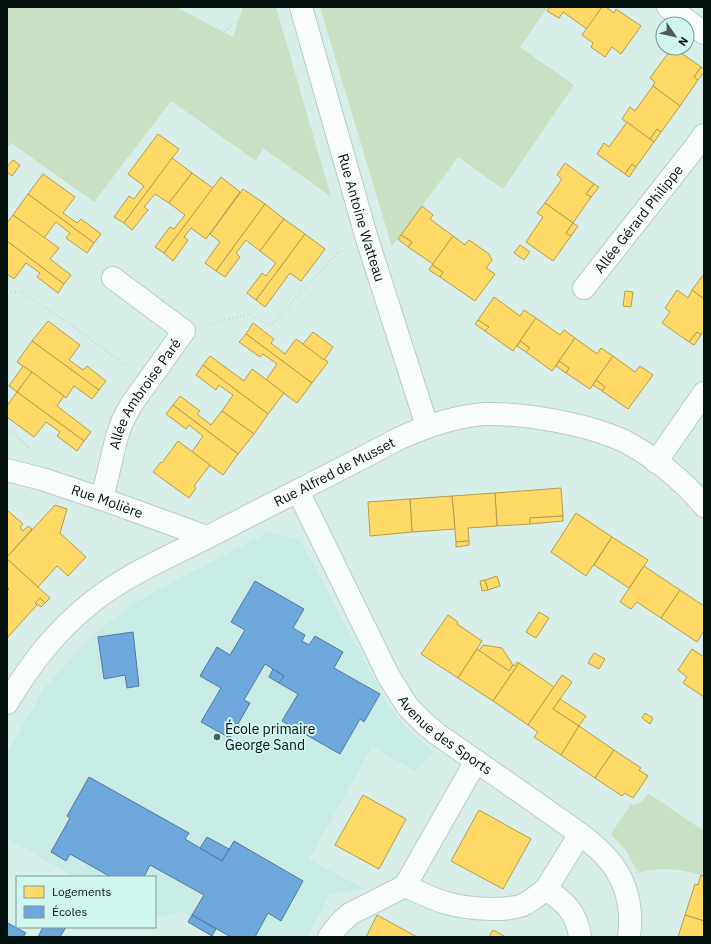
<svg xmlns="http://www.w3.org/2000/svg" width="711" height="944" font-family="'IBM Plex Sans',sans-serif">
<rect width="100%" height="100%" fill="#d8eee9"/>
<polygon fill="#c8ece5" points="269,532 300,540 385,699 406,728 434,752 415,771 372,747 309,859 364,889 330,894 307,937 230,937 181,911 155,919 155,877 74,877 7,838 7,753 43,690 74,655 100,629 129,607 148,595"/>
<g fill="#cae0c5">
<polygon points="7,7 176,7 233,37 243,7 276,7 331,197 263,148 256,161 171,101 94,202 11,143 7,148"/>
<polygon points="320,7 548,7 520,47 574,85 503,189 458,157 392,247"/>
<path d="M648 793 704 831V876C680 869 663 866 638 873L627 852 611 834 631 804 634 805 643 801Z"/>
</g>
<g fill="#ffd966" stroke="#b49d4c">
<polygon points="550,7 602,7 587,29 563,12 559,18 547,11"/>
<polygon points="602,7 606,7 614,13 616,9 641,26 621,54 612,47 605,57 591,47 593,43 582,35"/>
<polygon points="672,48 674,48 701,67 694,77 698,80 680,106 653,86 655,82 650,78"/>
<polygon points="701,67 704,69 704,72 698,80 694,77"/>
<polygon points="653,86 680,106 661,132 657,129 650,139 622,119 630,107 635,111"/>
<polygon points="627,122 654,142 636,167 632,164 625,174 597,154 604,143 609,147"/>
<polygon points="657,129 661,132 654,142 650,139"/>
<polygon points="158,134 179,149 124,223 114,217 129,196 134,199 144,186 128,174"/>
<polygon points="172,158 192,173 169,203 155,194 144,207 148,210 132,230 124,223"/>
<polygon points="13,160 20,165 12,176 7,172 7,167"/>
<polygon points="565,163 594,184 586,194 591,197 573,223 545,203 562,179 557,175"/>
<polygon points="632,164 636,167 629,177 625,174"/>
<polygon points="192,173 213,188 164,253 155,247 170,227 174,229 185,215 169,203"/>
<polygon points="43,174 75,197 63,213 77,223 81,219 101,234 94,243 28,194"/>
<polygon points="221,177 240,192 206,239 191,228 184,237 188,240 173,261 164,253"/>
<polygon points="594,184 599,187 591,197 586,194"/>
<polygon points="243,189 265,204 216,271 205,263 220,242 210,234"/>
<polygon points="28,194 94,243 87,253 66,238 70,233 56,222 44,238 13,215"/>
<polygon points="545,203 573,223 566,233 571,236 553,261 526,242 543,217 537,213"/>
<polygon points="265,204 284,219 260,251 246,240 236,253 240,257 225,277 216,271"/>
<polygon points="422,206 433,215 430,219 453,236 433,264 408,247 412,242 401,235"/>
<polygon points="13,215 59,248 50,259 71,275 64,284 7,241 7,223"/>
<polygon points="284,219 305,234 256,300 247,293 262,273 266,276 276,263 260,251"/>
<polygon points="573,223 578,226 571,236 566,233"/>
<polygon points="305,234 325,249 301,281 290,273 265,307 256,300"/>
<polygon points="401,235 412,242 408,247 398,239"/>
<polygon points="453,236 465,245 469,240 489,254 492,260 486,268 495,274 475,301 440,277 443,272 432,265"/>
<polygon points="7,241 64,284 58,293 37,277 40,273 26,263 14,279 7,274"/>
<polygon points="520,245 530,252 524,260 514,253"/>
<polygon points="432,265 443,272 440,277 429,270"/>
<polygon points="704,274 704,299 692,290"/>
<polygon points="677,290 688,298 692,290 704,299 704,331 701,335 697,332 689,342 662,323 670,312 665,308"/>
<polygon points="625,291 633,292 631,307 623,306"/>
<polygon points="494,297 520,316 524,310 536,318 513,351 485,331 489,327 478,320"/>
<polygon points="536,318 560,335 564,330 575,338 552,371 526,352 530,348 520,341"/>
<polygon points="478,320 489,327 485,331 475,324"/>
<polygon points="48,321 80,345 69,360 83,370 87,366 106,381 99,390 32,341"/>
<polygon points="253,323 274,339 271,343 285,354 296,339 328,362 312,383 246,334"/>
<polygon points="313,332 333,347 324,360 303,344"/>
<polygon points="697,332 701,335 694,345 689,342"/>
<polygon points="246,334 312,383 297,403 266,380 277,364 263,354 260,357 239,342"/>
<polygon points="575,338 597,354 601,348 613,356 590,389 566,373 569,368 559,361"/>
<polygon points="32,341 99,390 92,399 74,386 66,398 17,362"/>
<polygon points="520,341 530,348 526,352 517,346"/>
<polygon points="210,356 244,381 252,369 284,393 268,414 203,365"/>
<polygon points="613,356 635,372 640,366 653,375 628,409 602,391 605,387 596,380"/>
<polygon points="559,361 569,368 566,373 556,366"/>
<polygon points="203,365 268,414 254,434 222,411 233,395 219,385 216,390 196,375"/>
<polygon points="23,366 32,372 17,392 9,386"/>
<polygon points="32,372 64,396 57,406 91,432 84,441 17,392"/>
<polygon points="596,380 605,387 602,391 593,385"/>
<polygon points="17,392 84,441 77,451 57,436 60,432 46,422 34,437 7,417 7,406"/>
<polygon points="180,396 200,411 197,414 211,425 222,411 254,434 238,454 173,405"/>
<polygon points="173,405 238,454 223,475 192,452 203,436 189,425 186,429 166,414"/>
<polygon points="178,441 210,465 194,486 196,488 189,498 153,472 161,462 162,463"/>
<polygon points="561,488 563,516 530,518 530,524 497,526 495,493"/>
<polygon points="495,493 497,526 468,528 469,541 456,542 452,496"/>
<polygon points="452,496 455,529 412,532 410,499"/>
<polygon points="410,499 412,532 370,536 368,502"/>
<polygon points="55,505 67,509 60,533 86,557 68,576 57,566 38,587 7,559 7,557"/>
<polygon points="7,510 23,524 20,527 23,531 28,526 32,529 7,557"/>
<polygon points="576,513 612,537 586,576 551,552"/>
<polygon points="563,516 563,521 530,524 530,518"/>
<polygon points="612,537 648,560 629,588 594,565"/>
<polygon points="469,541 469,545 456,547 456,542"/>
<polygon points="7,559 50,598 45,603 40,598 35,603 37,605 7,638 7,591 9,589 7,587"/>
<polygon points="644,566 680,590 661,618 637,602 631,609 620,602"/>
<polygon points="497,576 500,586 488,590 485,580"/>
<polygon points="485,580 488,590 482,591 480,581"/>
<polygon points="680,590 704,606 704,631 697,642 661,618"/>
<polygon points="40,598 45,603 41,607 35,603"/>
<polygon points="539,612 549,618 536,638 526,632"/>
<polygon points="448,615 458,622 457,624 482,641 458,678 421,654"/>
<polygon points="483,645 502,648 513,665 509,671 479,651"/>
<polygon points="477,649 509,671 513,665 514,666 517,662 519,663 493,701 458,678"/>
<polygon points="692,649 704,657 704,697 683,683 687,677 678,670"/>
<polygon points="594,653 605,659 599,669 588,663"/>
<polygon points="519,663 554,687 528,725 493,701"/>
<polygon points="562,675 572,682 553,709 579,726 561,755 534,737 538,732 528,725"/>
<polygon points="560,699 586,716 579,726 553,709"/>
<polygon points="645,713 653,718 650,724 642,718"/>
<polygon points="579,726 614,750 595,778 561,755"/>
<polygon points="614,750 641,768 639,770 648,776 633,798 625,793 622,796 595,778"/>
<polygon points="363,795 406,819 379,869 335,845"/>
<polygon points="479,810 531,839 503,889 451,861"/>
<polygon points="701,875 704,876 704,921 685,915 695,884 698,885"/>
<polygon points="377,915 417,937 366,937"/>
<polygon points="685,915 704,921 704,937 678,937"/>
<polygon points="493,930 506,937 489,937"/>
</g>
<g fill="#6fa8dc" stroke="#4f7b9e">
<polygon points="255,581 304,609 293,628 305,635 302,641 309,645 315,636 343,652 334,668 380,694 364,722 360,719 340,754 282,721 298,694 279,683 284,676 265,664 244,700 250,703 230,738 201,722 221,688 200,676 217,647 230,655 245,630 231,622"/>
<polygon points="133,632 139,686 127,688 125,675 104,679 98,637"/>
<polygon points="273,669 284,676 279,683 269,677"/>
<polygon points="89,777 189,833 185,839 222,861 234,841 303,881 281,921 268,913 255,937 231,937 192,915 204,895 150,865 144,877 111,877 70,854 66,861 51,852 70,818 67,816"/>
<polygon points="207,837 229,849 222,861 200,848"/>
<polygon points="192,915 216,929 212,936 188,922"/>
<polygon points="8,923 26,933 23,937 7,937 7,925"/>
<polygon points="43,927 66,927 60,937 38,937"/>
</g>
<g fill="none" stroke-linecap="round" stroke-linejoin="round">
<g stroke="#bacbc8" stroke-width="24">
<g id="minor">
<path id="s1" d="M301 7 367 239 427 426"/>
<polyline points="668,7 704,33"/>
<path id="s2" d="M584 288 693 150 704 135"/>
<polyline points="656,462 704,393"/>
<path id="s3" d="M7 470 42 479 102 499 207 537"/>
<path id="s4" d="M298 491 389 677 408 707 424 723 437 734C472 758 507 783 542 807 566 825 600 844 616 870 629 890 632 914 629 937"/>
<path id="s5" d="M102 499 117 436 123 420 131 405 184 331 113 278"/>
<path id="s6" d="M7 703C31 663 56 631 92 602 126 575 168 557 206 538 271 504 336 472 400 438 427 426 455 416 485 414 525 413 587 424 624 441 652 455 685 482 704 506"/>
<path d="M405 886C437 901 453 908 490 909 502 909 512 909 523 905 532 901 539 894 546 889"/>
<polyline points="329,937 339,924 350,914 405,886 476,761"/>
<path d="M580 937C577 913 565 902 546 889L580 834"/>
</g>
</g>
<g stroke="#d0d5d5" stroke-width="2.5" stroke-dasharray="1 3" stroke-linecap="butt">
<polyline points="134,7 204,35 223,32 258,7"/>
<polyline points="7,105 10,101 50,7"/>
<polyline points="7,292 21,292 63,319 127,366"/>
<polyline points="209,324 248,314 270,326 338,252 343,250"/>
<polyline points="7,428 27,445 28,448"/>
</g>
<use href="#minor" stroke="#f9fcfc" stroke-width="22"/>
</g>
<circle fill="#4f5e5b" stroke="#d0f6ef" stroke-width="1.5" cx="217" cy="737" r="4"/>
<g text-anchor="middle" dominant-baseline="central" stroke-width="4" stroke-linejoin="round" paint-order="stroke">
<g font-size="14" fill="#05110f" stroke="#d0f6ef">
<text stroke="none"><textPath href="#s1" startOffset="219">Rue Antoine Watteau</textPath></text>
<text stroke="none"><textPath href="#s2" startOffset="88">Allée Gérard Philippe</textPath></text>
<text stroke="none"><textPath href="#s5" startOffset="115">Allée Ambroise Paré</textPath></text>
<text stroke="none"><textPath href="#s6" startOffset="408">Rue Alfred de Musset</textPath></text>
<text stroke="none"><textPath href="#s3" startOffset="105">Rue Molière</textPath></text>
<text stroke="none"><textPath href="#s4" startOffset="289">Avenue des Sports</textPath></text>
</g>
<g font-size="14" fill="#05110f" stroke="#d0f6ef" text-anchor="start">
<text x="225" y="729">École primaire<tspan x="225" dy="16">George Sand</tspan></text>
</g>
</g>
<rect width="711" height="944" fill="none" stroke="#05110f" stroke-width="16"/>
<rect x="16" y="876" width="140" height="52" fill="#d0f6ef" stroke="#7f9a95"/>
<rect x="24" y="886" width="20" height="12" fill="#ffd966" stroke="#7f9a95"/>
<text x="52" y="896" font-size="12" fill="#05110f">Logements</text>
<rect x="24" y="906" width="20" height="12" fill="#6fa8dc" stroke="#7f9a95"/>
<text x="52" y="916" font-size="12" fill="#05110f">Écoles</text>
<g transform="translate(675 36) rotate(124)"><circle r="19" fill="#d0f6ef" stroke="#7f9a95"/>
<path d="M0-3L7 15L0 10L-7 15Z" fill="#4f5e5b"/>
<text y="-6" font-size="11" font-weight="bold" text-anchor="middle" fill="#05110f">N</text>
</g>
</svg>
